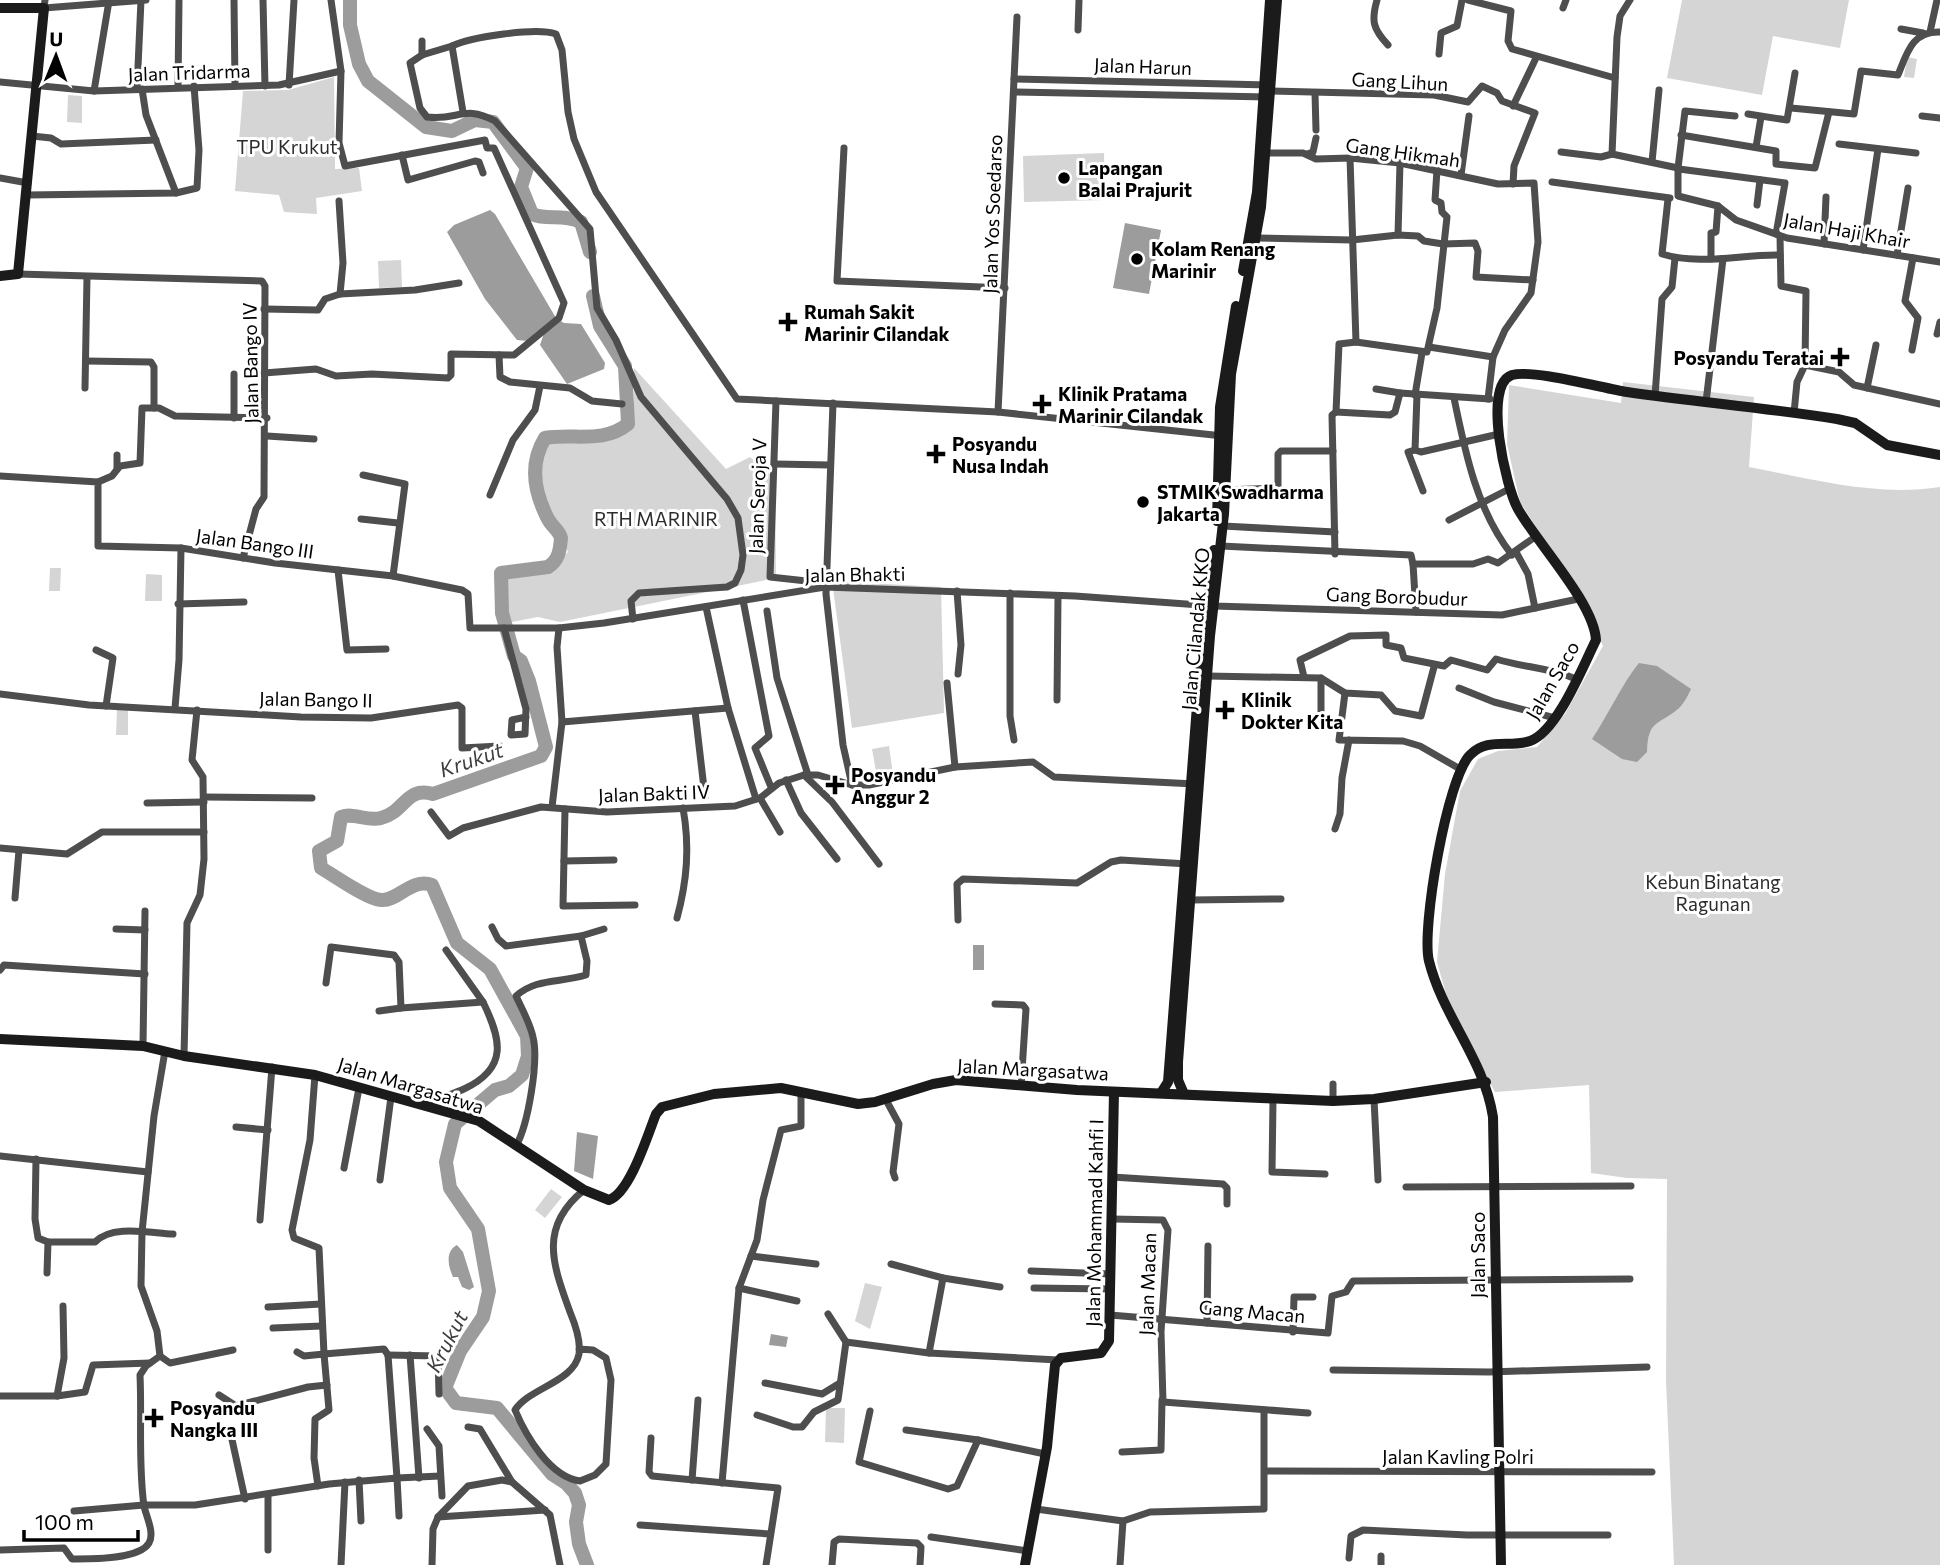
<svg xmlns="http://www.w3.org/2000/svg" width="1940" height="1565" font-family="Commissioner,sans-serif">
<rect width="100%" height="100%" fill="#fff"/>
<g fill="#d5d5d5">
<polygon points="1682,0 1849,0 1840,48 1773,36 1762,95 1667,78"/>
<polygon points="1907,57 1917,59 1914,78 1904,77"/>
<polygon points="334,77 335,169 359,168 362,191 316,198 317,214 284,212 279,195 235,191 243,91 288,90"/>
<polygon points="68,95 82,96 82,123 67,122"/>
<polygon points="1104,153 1105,200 1024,202 1023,156"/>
<polygon points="401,260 402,287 379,288 378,261"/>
<polygon points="634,368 726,469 750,457 775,479 776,578 560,622 538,617 507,623 508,576 553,566 568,552 543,494 539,434 621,433 634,414"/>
<path d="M1623 382 1754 397 1749 467C1812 479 1876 497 1940 487V1565H1674L1666 1380 1667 1179 1627 1178 1591 1173 1589 1085 1495 1092 1452 1015 1437 962 1445 874 1460 791 1478 759 1498 751 1537 747 1565 714 1603 646 1583 601 1520 502 1507 444 1509 385 1621 403Z"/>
<polygon points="50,568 61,568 60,591 49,591"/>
<polygon points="146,574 162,575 162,601 145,601"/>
<polygon points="832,581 941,587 944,713 852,728"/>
<polygon points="117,709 128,709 128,735 116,735"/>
<polygon points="889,746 893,774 877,777 872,749"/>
<polygon points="551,1189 562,1197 545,1218 535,1210"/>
<polygon points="865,1283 882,1287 870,1329 855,1321"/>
<polygon points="826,1408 845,1408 844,1443 825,1442"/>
</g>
<g fill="#9c9c9c">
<polygon points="490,210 495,214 556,318 564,323 581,324 605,363 604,369 567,384 540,345 544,333 528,341 517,340 485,299 447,232 454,225"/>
<polygon points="1125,223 1161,230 1149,294 1113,288"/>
<path d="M1639 663 1657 666 1691 689C1688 695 1684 704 1678 709 1657 726 1648 720 1647 752L1637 762 1622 759 1592 739C1608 715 1622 684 1639 663Z"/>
<rect x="973" y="945" width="11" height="25"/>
<polygon points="577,1132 598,1136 593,1179 574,1171"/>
<path d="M457 1245 463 1252 474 1287 469 1290 462 1287 458 1277H453C448 1266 445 1251 457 1245Z"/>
<polygon points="771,1334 788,1337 786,1347 769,1345"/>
</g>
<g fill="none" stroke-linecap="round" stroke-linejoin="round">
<g stroke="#9c9c9c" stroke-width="14">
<path d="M350 0V25L359 64 368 81 426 127 452 131 475 120 493 122 527 168 521 187 532 214C548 221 561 213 581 222L590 252"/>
<path d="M587 1565 579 1544 576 1522 579 1505 575 1493 566 1483 552 1474 497 1408 456 1403 445 1388 460 1351 483 1317 489 1291 478 1229 450 1188 446 1162 455 1124 495 1090 509 1086 522 1075 528 1056 527 1036 490 969 457 943 432 885C412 877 397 902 381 900 367 899 335 876 321 868L319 851 337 841 341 817C354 812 367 822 381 818 405 812 406 786 433 794L541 756 546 747 529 681 521 661 514 656 502 613 501 573 548 567C559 560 560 550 561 538 559 530 552 527 548 519 534 492 529 464 545 438 574 433 603 444 628 424L625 366 600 326 593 296"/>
</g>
<g stroke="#4e4e4e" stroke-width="7">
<polyline points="45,0 44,8 146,0"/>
<polyline points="234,0 235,85"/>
<polyline points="263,0 265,86"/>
<path d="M1377 0C1371 21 1373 29 1388 45"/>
<polyline points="1468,0 1511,11 1508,41 1512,49 1615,78"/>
<polyline points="1630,0 1620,16 1617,37 1612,154 1678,168 1678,196 1718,206 1736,220 1787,238 1940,262"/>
<polyline points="1563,8 1566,0"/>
<polyline points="1901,29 1923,33"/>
<polyline points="1078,30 1079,0"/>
<polyline points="1930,32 1937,0"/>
<path d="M452 46 422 55 410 63 420 108 427 117C458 121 464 104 495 121L590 229 597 308 616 340 641 397 727 499 738 518 743 555 741 570 735 583 727 587 639 593 631 601 633 619"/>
<polyline points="1439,54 1441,33 1457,26 1462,0"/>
<polyline points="422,55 422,41"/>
<polyline points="1014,79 1269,85"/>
<polyline points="0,82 94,91 279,85 341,71"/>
<polyline points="289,85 294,0"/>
<polyline points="178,87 179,0"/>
<polyline points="137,89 141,0"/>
<polyline points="142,89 146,115 176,193"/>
<polyline points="94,91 109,1"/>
<polyline points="1271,91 1434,95 1468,102 1482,86 1497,93 1502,101 1535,113 1514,166 1513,184"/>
<polyline points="1014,92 1268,97"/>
<polyline points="1315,93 1316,130"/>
<polyline points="1513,106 1536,58"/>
<path d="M1791 108 1854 114 1861 71 1898 75C1907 53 1912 31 1940 32"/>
<path d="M463 112 452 46C471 37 536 27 556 34L562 50 568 112 574 139 596 192 737 399 998 412 1223 436"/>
<polyline points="1748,114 1787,120 1795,73"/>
<polyline points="1922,116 1940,118"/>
<polyline points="1681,135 1776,151 1776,164 1815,168 1829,112"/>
<polyline points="32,136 51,138 61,144 156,140"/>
<polyline points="1839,144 1916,153"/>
<polyline points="1756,147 1761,117"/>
<polyline points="844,148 837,281 1005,288"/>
<polyline points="1561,152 1601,157 1612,154"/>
<polyline points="1268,153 1303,153 1316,159 1350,158 1400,163 1498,184 1534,183 1538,242 1531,293 1505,330 1493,357 1488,399"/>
<polyline points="1307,154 1313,152 1316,138"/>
<polyline points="402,155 408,180 475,161 479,162 483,173"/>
<polyline points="1350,158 1356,342"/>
<polyline points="1652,162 1659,90"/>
<polyline points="1678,168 1685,111 1735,116"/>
<polyline points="1679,169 1785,183 1776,234"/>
<polyline points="1461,175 1469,116"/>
<polyline points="0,178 28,183"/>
<polyline points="1552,182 1670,198"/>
<polyline points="27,195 176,193 197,188 199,150 194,86"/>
<path d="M1668 199 1662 254C1701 266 1741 254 1780 255"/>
<polyline points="339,201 343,263 340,294"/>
<polyline points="1757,205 1760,180"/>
<polyline points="1398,235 1400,163"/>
<polyline points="1780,236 1781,286 1806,291 1805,365 1797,382 1794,413"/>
<polyline points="1256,238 1352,240 1398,235 1418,236 1424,241 1443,244 1475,243 1478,251 1476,277 1533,280"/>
<polyline points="1824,244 1826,197"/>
<polyline points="1863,250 1878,149"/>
<polyline points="1897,255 1908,188"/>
<polyline points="1711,259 1711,233 1716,232 1718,206"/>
<polyline points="18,274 262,281 265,286 264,497 256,509 243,558"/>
<polyline points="264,309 318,310 325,299 340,294 415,290 459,283"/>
<polyline points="1937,334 1940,322"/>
<polyline points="1429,347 1493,357"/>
<polyline points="1912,350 1918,318 1905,301 1913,258"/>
<polyline points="499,355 500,377 510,382 570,388 592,401 622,404"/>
<polyline points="86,361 151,362 154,367 154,408"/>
<polyline points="1805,365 1839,372 1854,385 1940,404"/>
<polyline points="264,373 316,369 336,376 372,374 448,378 451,375 451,354 514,355 559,318 564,303 494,148 487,148 485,140 345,166 339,143 341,71 331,0"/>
<polyline points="234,374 234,418"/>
<polyline points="85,388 87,277"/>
<polyline points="1867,388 1876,345"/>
<polyline points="1376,389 1400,393"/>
<polyline points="1415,395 1422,353"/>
<polyline points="1417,395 1415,450 1421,452 1499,434"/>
<polyline points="1655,396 1662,299 1672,287 1675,258"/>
<path d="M1454 398C1465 452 1477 511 1512 555"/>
<polyline points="776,401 770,577 825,583"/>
<polyline points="1706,402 1723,259"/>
<polyline points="833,403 826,594 843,745 852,785"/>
<polyline points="998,412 1017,17"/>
<polyline points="1336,412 1390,415 1395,412 1400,393 1490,399"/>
<polyline points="267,436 314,439"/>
<polyline points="1415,450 1408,452 1423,491"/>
<polyline points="117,455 117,469"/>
<polyline points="775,464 830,465"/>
<polyline points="363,475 405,484 393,576"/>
<polyline points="0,476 98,482 98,546 181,548 275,563 393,576 462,590 468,594 470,628 559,628 604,623 825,587 1075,596 1214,606 1502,615 1578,599"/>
<polyline points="98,482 112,476 120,466 140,463 142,408 159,408 175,416 267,418"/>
<polyline points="1225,490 1278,488 1278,454 1281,451 1333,451"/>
<polyline points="490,495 513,440 535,410 540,386"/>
<polyline points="361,519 398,523"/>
<polyline points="1449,520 1509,489"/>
<polyline points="1223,526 1335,532"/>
<polyline points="1221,546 1411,555 1413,564 1473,564 1488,559 1498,563 1535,537"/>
<polyline points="1516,552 1528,574 1535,608"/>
<polyline points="1335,554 1332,415 1336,412 1339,344 1356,342 1427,352 1437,308 1447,217 1442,212 1441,203 1435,200 1437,170"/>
<polyline points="1413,564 1416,612"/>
<polyline points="338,570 347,650 386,649"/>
<polyline points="957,591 961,645 958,674"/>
<polyline points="1010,593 1010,716 1014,740"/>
<polyline points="743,600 769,736 755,748 771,787"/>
<polyline points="178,604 244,602"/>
<polyline points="706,607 728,708 756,799"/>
<polyline points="767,611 777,678 808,775"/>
<polyline points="504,628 526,709 525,734 511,735 512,720 526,717"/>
<polyline points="96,650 113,658 106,706"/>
<polyline points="1207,676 1321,678 1345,693 1381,695 1395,711 1421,716 1434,667"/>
<path d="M1304 677 1300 660 1350 636 1386 635V645L1401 648 1404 658 1444 666 1451 660 1487 670 1496 659C1525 668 1548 667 1576 679"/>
<polyline points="1321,678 1321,717 1323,722 1340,724"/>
<polyline points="947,683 955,767"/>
<polyline points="1459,688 1494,702 1555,718"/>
<polyline points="1345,693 1339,740 1403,741 1420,746 1460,769"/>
<polyline points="0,694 89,705 301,717 371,718 458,705 462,708 462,748 500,746"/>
<polyline points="1057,700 1058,596"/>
<polyline points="175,708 179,660 181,548"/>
<polyline points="695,711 705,797"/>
<polyline points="562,722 728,708"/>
<polyline points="804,775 832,802 879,864"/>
<polyline points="786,780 801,813 837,859"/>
<polyline points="204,797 312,798"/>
<polyline points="760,798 780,832"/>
<polyline points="147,803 204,802"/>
<polyline points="552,807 562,722 557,647 559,628"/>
<polyline points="565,809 563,906 635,905"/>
<polyline points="431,812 449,836 463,828 541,807 607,812 735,806 760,798 779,783 804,775 818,775 852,785 869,785 955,767 1033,762 1054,777 1195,784"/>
<polyline points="1335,829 1340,814 1342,778 1349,740"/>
<polyline points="0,848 67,854 102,832 204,832"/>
<polyline points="564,861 614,860"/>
<polyline points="15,898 19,850"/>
<polyline points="1190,900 1281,899"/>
<path d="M677 918C687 881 690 847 683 808"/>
<polyline points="958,920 957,884 963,879 1077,883 1111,862 1121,860 1188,864"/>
<polyline points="492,927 498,939 506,946 581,936"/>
<polyline points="116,929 145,930"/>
<polyline points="446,950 483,1002"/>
<polyline points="0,970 4,965 145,974"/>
<path d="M326 983 331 947 394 955 399 962 401 1008 483 1002C501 1039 509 1068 464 1089 451 1095 437 1098 424 1106"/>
<polyline points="995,1004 1023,1005 1026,1009 1021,1086"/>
<polyline points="379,1011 401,1008"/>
<polyline points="143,1046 145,911"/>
<polyline points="184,1056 187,923 200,895 204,859 203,777 192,760 197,710"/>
<polyline points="315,1075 310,1140 292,1230 294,1238 319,1248 324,1354 384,1349 388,1355 397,1478 440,1476"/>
<polyline points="1333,1084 1333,1101"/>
<polyline points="885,1098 899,1124 893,1172 895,1178"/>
<polyline points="1374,1099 1378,1180"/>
<polyline points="1273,1100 1272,1172 1325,1174"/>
<polyline points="236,1127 268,1130"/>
<path d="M516 1146C528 1125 539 1061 533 1037 530 1023 522 1009 516 996 536 978 560 983 586 975L587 961 581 936 604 929"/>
<polyline points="0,1156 148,1172"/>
<path d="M36 1159 35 1219 38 1238 48 1242H95C112 1224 150 1233 173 1234"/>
<polyline points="344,1168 359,1088"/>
<polyline points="1112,1177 1223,1184 1227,1188 1227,1204"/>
<polyline points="380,1180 391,1097"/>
<polyline points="1406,1187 1631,1186"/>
<polyline points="1112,1219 1163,1220 1168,1230 1161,1332 1163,1402 1308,1413"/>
<polyline points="260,1220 272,1067"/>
<polyline points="751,1256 816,1264"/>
<polyline points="891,1264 943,1278 1000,1287"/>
<polyline points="1031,1271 1110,1274"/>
<polyline points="47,1273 48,1242"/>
<polyline points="739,1288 797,1301"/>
<polyline points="1034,1288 1110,1289"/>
<polyline points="268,1307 321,1304"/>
<polyline points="828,1314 846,1342 929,1353 1058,1360"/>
<polyline points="1110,1315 1328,1333 1332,1296 1346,1292 1353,1281 1630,1279"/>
<polyline points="1207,1323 1208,1246"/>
<polyline points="273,1328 322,1326"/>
<polyline points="1293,1332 1294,1297 1313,1297"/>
<path d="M579 1349 593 1350 606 1358 611 1380 606 1464 595 1475 580 1481C550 1477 526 1436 515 1410 529 1388 574 1382 579 1354 581 1341 575 1324 570 1312 553 1265 538 1227 584 1190"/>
<polyline points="297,1352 304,1356 324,1354 329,1410 315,1419 314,1458 318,1486"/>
<polyline points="929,1353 943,1278"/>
<polyline points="388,1355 438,1356 439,1394"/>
<polyline points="410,1355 419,1478"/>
<polyline points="160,1356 170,1363 233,1350"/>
<polyline points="1333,1370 1489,1372 1647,1367"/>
<polyline points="765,1383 822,1394 840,1383"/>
<polyline points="219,1395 236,1406 308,1387 327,1385"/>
<polyline points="0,1396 57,1396 85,1392 93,1365 150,1363"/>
<polyline points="57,1396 64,1358 63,1306"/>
<polyline points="870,1411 859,1462 948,1489 957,1486 978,1440"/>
<polyline points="757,1415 793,1427 802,1427 814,1412 838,1400 846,1342"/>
<polyline points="468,1427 480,1429 512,1482"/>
<polyline points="427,1429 439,1446 442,1496"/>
<polyline points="906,1430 978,1440 1045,1454"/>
<polyline points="231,1435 245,1499"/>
<polyline points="651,1438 649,1472 652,1476 778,1488 766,1565"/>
<polyline points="1122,1452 1161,1450 1162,1400"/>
<polyline points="1265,1471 1652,1472"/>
<polyline points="359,1480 361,1521"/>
<polyline points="692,1480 698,1400"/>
<polyline points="722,1483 739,1288 757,1240 763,1200 781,1130 801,1126 801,1092"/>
<polyline points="268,1495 268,1550"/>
<polyline points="1036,1509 1123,1521 1150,1512 1264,1509 1264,1410"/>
<polyline points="74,1511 144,1505 195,1505 329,1484 397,1478 399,1516"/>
<polyline points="438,1517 545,1510"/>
<polyline points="640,1525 770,1534"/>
<polyline points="931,1537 1028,1551"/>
<path d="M0 1550 64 1548 72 1559C90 1559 139 1560 149 1543 155 1533 146 1516 144 1506 138 1464 142 1418 140 1375L146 1366 160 1356 157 1331 141 1286 142 1232 154 1116 165 1051"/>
<polyline points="1349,1558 1351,1536 1363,1530 1467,1535 1608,1535"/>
<polyline points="341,1565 345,1482"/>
<polyline points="432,1565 433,1529 438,1517 468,1486 502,1480 512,1482 550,1515 560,1565"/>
<polyline points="832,1565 834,1542 839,1539 917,1543 921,1547 920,1565"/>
<polyline points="1120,1565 1123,1521"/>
<polyline points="1381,1565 1381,1556"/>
</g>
<g stroke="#1b1b1b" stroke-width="10">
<polyline points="0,8 44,8 18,274 0,276"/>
<polyline points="1243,271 1257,192 1270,0"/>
<polyline points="1217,521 1220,407 1236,306"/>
<path d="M0 1039 143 1046 184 1056 315 1075 479 1121 584 1190 609 1200C630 1193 648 1134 656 1114L662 1107 714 1094 781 1088 858 1104 875 1102 933 1084 956 1080 1077 1090 1333 1101 1374 1099 1486 1082"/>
<polyline points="1161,1093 1168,1082 1199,680 1214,550"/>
<polyline points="1184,1094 1178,1080 1178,1062 1210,636 1224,514 1231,374 1261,207 1277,0"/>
<polyline points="1025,1565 1047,1447 1055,1365 1061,1358 1101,1353 1109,1341 1114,1092"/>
<path d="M1501 1565 1493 1117C1484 1059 1443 1017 1429 961 1421 929 1447 778 1470 755 1488 737 1509 748 1530 741 1557 732 1583 666 1596 640 1594 603 1537 543 1518 509 1506 488 1482 385 1512 375 1533 369 1602 388 1627 392 1697 402 1767 408 1837 419L1855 423 1887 445 1940 455"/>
</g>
</g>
<g fill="#000" stroke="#fff" stroke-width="2.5">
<circle cx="1064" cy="178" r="7"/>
<circle cx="1137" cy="259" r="7"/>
<path d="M784.5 311.5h7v7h7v7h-7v7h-7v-7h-7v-7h7z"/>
<path d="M1836.5 346.5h7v7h7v7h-7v7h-7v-7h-7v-7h7z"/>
<path d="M1038.5 393.5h7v7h7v7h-7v7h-7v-7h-7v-7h7z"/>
<path d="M932.5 443.5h7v7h7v7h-7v7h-7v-7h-7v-7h7z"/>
<circle cx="1143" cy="502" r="7"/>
<path d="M1221.5 699.5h7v7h7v7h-7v7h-7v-7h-7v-7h7z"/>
<path d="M831.5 774.5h7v7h7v7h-7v7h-7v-7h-7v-7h7z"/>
<path d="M150.5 1407.5h7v7h7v7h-7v7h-7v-7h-7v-7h7z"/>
</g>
<g text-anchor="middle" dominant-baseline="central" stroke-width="6" stroke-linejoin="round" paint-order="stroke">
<g font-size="19" fill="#000" stroke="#fff">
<text transform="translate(1143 66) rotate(2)">Jalan Harun</text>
<text transform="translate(189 72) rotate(-2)">Jalan Tridarma</text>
<text transform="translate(1400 81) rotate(3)">Gang Lihun</text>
<text transform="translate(1403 152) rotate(8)">Gang Hikmah</text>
<text transform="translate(992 214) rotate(-88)">Jalan Yos Soedarso</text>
<text transform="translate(1847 230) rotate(10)">Jalan Haji Khair</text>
<text transform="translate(250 363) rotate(-91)">Jalan Bango IV</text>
<text transform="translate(757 496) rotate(-88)">Jalan Seroja V</text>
<text transform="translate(255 543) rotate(8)">Jalan Bango III</text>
<text transform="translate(855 574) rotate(-1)">Jalan Bhakti</text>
<text transform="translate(1397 596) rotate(2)">Gang Borobudur</text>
<text transform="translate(1195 629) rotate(-85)">Jalan Cilandak KKO</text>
<text transform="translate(1552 680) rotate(-60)">Jalan Saco</text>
<text transform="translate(316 699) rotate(1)">Jalan Bango II</text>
<text transform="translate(654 793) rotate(-2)">Jalan Bakti IV</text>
<text transform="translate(1033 1069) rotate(3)">Jalan Margasatwa</text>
<text transform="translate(411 1085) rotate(17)">Jalan Margasatwa</text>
<text transform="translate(1094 1223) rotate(-89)">Jalan Mohammad Kahfi I</text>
<text transform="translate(1477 1255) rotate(-90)">Jalan Saco</text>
<text transform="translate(1147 1284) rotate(-88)">Jalan Macan</text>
<text transform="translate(1252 1311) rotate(5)">Gang Macan</text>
<text x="1458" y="1456">Jalan Kavling Polri</text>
</g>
<g font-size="19" fill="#2c2c2c" stroke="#fff">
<text x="287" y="146">TPU Krukut</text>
<text x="656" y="518">RTH MARINIR</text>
<text x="1713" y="881">Kebun Binatang<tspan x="1713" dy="22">Ragunan</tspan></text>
</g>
<g font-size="19" font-weight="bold" fill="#000" stroke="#fff" text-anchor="start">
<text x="1078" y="167">Lapangan<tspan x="1078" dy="22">Balai Prajurit</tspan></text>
<text x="1151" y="248">Kolam Renang<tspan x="1151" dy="22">Marinir</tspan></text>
<text x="804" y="311">Rumah Sakit<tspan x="804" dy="22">Marinir Cilandak</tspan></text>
<text x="1824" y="357" text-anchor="end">Posyandu Teratai</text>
<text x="1058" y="393">Klinik Pratama<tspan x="1058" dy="22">Marinir Cilandak</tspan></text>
<text x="952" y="443">Posyandu<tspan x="952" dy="22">Nusa Indah</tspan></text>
<text x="1157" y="491">STMIK Swadharma<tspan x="1157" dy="22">Jakarta</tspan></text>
<text x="1241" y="699">Klinik<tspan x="1241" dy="22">Dokter Kita</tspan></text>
<text x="851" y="774">Posyandu<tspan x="851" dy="22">Anggur 2</tspan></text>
<text x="170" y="1407">Posyandu<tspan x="170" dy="22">Nangka III</tspan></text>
</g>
<g font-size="21" font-style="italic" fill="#3d3d3d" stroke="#fff">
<text transform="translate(471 759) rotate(-19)">Krukut</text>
<text transform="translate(446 1341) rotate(-63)">Krukut</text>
</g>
</g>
<g transform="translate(56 56) rotate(1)" stroke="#ffffff" stroke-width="5" paint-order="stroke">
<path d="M0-5L12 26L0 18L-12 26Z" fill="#000000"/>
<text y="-10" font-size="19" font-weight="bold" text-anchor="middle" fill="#000000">U</text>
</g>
<path d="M24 1530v10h114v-10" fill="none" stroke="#000000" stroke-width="3.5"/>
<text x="35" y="1530" font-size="21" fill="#000000" stroke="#ffffff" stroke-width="5" paint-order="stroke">100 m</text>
</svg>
